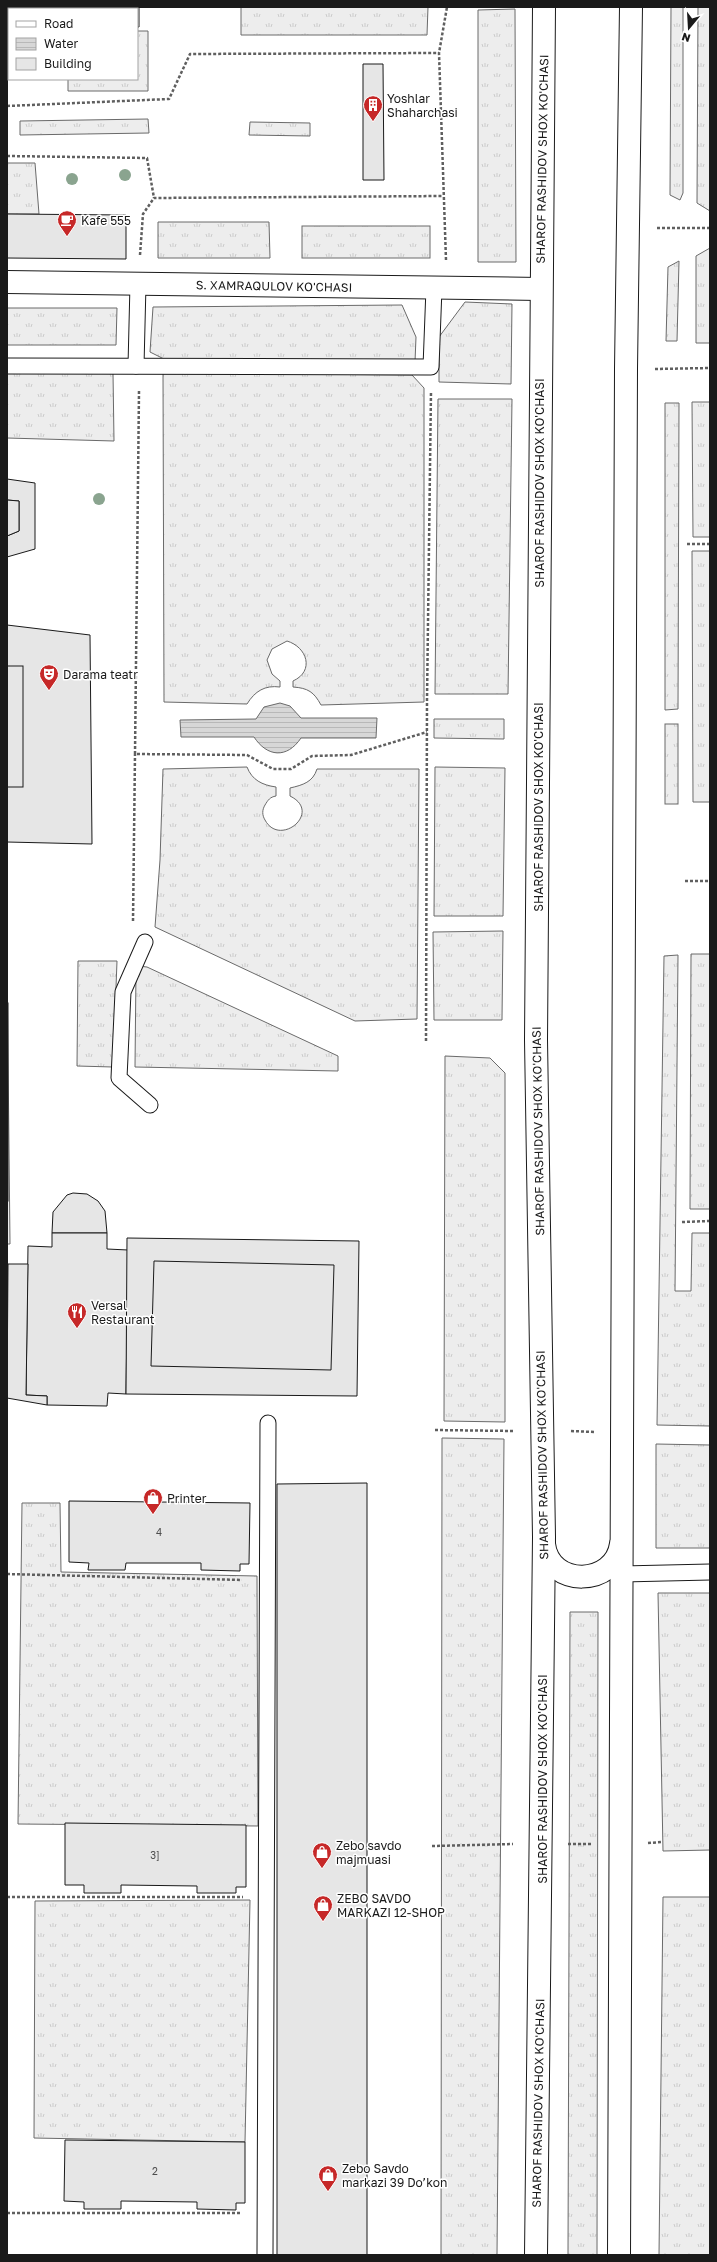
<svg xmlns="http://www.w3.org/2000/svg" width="717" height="2262" font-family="'Golos Text',sans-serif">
<defs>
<pattern id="grass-tufts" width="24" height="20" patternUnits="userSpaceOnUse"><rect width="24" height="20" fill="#ededed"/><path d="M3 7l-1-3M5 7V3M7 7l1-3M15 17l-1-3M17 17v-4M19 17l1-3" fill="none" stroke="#cbcbcb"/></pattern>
<pattern id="water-rules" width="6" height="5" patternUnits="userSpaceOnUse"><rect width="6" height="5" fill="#d7d7d7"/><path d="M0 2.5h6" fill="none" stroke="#b8b8b8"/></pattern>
</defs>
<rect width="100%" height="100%" fill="#fff"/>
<g fill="url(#grass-tufts)" stroke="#6a6a6a">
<polygon points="241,7 428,7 427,35 241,35"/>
<polygon points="671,7 683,7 683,193 680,200 670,195"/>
<polygon points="698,7 710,7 710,211 697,203"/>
<polygon points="515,9 516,262 478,262 478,10"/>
<polygon points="137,31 148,31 148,91 68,91 68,79 137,79"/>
<polygon points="148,119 149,133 20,135 20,121"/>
<polygon points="250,122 310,123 310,136 249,135"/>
<polygon points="7,163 35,163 39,214 7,214"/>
<polygon points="158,222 269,222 270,258 158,258"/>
<rect x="302" y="226" width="128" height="32"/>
<polygon points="710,248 710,343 696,343 696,256"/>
<polygon points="679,261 677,341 666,341 668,267"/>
<polygon points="465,302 512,304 511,384 439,382 439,337"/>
<polygon points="402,305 416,337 415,362 166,360 150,352 153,307"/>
<polygon points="7,308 117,308 116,345 7,345"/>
<polygon points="7,373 113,373 114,441 7,438"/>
<path d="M163 373 412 375 424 388V702L321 705C314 692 308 688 293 687V681C315 671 307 647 287 641L272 649 267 660 272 674 280 681V687C265 685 255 691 247 704L164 702Z"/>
<polygon points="438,399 512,399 508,694 435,694"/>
<polygon points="692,402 710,402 710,537 693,537"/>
<polygon points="665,403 679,403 678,709 665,710"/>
<polygon points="692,551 710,551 710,802 693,802"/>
<polygon points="434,719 504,719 504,739 434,738"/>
<rect x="665" y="724" width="13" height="80"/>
<path d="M247 767C252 780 262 785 276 787V796C270 797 268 800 265 805 262 810 262 815 265 820 280 848 323 812 290 796V788C303 785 313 782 317 769H419L417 1019 355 1021 155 927 160 860 163 769Z"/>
<polygon points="435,767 505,768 503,916 434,916"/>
<polygon points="503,931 502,1020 434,1020 433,932"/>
<polygon points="691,954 710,954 710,1209 690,1209"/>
<polygon points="678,955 675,1291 691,1291 692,1233 710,1233 710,1426 657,1425 664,956"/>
<polygon points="78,961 117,961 113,1067 77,1066"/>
<polygon points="138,966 147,967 338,1056 338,1071 135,1067 136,971"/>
<polygon points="445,1056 490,1058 505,1073 505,1422 444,1421"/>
<polygon points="442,1438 504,1439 497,2255 441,2255"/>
<polygon points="656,1444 710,1445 710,1548 656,1548"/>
<polygon points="22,1503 60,1503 61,1572 257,1576 258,1826 18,1824"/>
<polygon points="658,1593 710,1593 710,1850 663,1851"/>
<polygon points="570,1612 598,1612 597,2255 568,2255"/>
<polygon points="663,1897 710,1897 710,2255 659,2255"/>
<polygon points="250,1900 245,2142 34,2138 35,1901"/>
</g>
<polygon fill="#ededed" stroke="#6a6a6a" points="7,960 10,1244 7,1244"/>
<path fill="url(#water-rules)" stroke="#6a6a6a" d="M280 703 290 706 301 718H377L376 738H301C287 759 267 757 254 737H181L180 720 256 719 264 707Z"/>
<g fill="#e6e6e6" stroke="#1a1a1a">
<polygon points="7,7 57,7 57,9 9,9 9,26 7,26"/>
<polygon points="80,7 139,7 139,27 137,27 137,9 80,9"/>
<polygon points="363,64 383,64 384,180 363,180"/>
<polygon points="7,214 126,215 126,259 7,258"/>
<polygon points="7,479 35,483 35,549 7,557 7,536 19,531 19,501 7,500"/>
<polygon points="7,500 19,501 19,531 7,536"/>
<polygon points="7,625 90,635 92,844 7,842"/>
<rect x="7" y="666" width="16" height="121"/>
<rect x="7" y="1003" width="1" height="198"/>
<polygon points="73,1193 87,1194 98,1201 105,1211 107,1233 52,1233 53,1212 67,1195"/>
<polygon points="52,1233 107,1233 107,1249 128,1250 126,1394 108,1393 107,1406 47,1405 47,1396 26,1395 28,1246 52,1247"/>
<polygon points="127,1238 359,1241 357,1396 126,1394"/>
<polygon points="154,1261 334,1265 331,1370 151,1366"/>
<polygon points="8,1264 28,1264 26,1395 47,1396 47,1405 7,1398"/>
<polygon points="367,1483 367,2255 277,2255 277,1484"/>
<polygon points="69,1501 250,1503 249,1564 240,1564 240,1571 201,1570 201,1563 126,1563 125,1570 88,1570 89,1563 69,1562"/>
<polygon points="65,1823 246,1825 246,1887 236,1887 236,1893 197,1893 197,1886 121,1885 121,1893 84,1893 84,1885 65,1885"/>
<polygon points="65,2140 245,2142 245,2203 236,2203 236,2210 197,2209 197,2202 121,2201 121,2209 84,2209 84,2202 64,2201"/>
</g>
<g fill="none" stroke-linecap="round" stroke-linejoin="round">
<g stroke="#1a1a1a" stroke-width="17">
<g id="lane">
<polyline points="7,366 431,367 434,288"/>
<polyline points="136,366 138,284"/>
<polyline points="145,942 123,992 119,1078 150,1105"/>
<polyline points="622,1574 710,1572"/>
<polyline points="265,2255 268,1423"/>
</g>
</g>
<g stroke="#1a1a1a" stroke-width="24">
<polyline id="street" points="7,282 540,289"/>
</g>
<g stroke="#1a1a1a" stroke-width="24">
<g id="primary">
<path d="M544 1544C549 1588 615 1587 621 1544"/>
<polyline points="536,2255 544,1537 536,1040 544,7"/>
<polyline points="619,2255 626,369 631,7"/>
</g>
</g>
<g stroke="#5f5f5f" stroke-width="2.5" stroke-dasharray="3 2" stroke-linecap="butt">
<polyline points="7,106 169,99 190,54 439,53"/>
<polyline points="7,156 147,158 154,198"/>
<polyline points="657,228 710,228"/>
<polyline points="140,255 143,214 154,198 443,196"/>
<polyline points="446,260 439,53 447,7"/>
<polyline points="655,369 710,368"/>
<polyline points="139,391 135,754 247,755 273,769 291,769 312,756 351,755 427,732"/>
<polyline points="687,544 710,544"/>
<polyline points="685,881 710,881"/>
<polyline points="133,921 135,754"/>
<polyline points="426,1041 427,700 431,391"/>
<polyline points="682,1222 710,1221"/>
<polyline points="435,1430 514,1431"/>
<polyline points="571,1431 594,1432"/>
<polyline points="7,1574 242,1580"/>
<polyline points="648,1843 662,1842"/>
<polyline points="568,1844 593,1844"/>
<polyline points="432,1846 513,1844"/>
<polyline points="7,1897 243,1897"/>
<polyline points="7,2213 240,2213"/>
</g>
<use href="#lane" stroke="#fff" stroke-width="15"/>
<use href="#street" stroke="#fff" stroke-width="22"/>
<use href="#primary" stroke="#fff" stroke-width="22"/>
</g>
<g fill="#8aa48f">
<circle cx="125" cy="175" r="6"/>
<circle cx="72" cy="179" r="6"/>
<circle cx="99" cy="499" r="6"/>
</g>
<defs>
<g id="building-pin" transform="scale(1)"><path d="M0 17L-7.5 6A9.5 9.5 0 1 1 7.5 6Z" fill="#c62828" stroke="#fff"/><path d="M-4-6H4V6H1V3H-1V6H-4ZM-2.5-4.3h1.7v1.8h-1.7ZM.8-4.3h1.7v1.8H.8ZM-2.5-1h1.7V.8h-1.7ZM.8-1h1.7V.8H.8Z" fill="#fff"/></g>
<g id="cafe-pin" transform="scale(1)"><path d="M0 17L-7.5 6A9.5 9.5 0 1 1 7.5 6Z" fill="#c62828" stroke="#fff"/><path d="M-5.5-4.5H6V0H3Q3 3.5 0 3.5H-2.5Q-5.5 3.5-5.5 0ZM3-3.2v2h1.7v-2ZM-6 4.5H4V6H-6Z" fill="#fff"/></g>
<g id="theatre-pin" transform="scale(1)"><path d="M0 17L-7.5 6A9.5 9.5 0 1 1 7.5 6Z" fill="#c62828" stroke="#fff"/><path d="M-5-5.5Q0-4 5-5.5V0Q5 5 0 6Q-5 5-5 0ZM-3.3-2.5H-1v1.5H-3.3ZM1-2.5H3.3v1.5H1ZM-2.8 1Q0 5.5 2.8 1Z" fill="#fff"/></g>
<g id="restaurant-pin" transform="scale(1)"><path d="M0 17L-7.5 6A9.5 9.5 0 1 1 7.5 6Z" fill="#c62828" stroke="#fff"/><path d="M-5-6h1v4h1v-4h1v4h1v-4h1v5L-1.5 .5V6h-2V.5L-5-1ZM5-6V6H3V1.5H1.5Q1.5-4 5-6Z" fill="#fff"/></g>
<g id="shop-pin" transform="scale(1)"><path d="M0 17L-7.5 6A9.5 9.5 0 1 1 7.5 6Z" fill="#c62828" stroke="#fff"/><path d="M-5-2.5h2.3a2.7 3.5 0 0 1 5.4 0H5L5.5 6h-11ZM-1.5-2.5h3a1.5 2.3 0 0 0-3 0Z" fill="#fff"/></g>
</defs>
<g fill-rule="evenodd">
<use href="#building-pin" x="373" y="105"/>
<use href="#cafe-pin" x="67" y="220"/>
<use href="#theatre-pin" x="49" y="674"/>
<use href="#restaurant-pin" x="77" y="1312"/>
<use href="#shop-pin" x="153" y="1498"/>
<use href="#shop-pin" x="322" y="1852"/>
<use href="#shop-pin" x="323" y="1905"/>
<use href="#shop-pin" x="328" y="2175"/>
</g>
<g text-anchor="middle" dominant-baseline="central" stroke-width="3" stroke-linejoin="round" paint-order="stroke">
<g font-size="10" fill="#4d4d4d">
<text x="159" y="1532">4</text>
<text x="155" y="1855">3]</text>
<text x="155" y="2171">2</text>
</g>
<g font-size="12" fill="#1a1a1a" stroke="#fff" text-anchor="start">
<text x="387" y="98">Yoshlar<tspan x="387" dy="14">Shaharchasi</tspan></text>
<text x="81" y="220">Kafe 555</text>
<text x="63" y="674">Darama teatr</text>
<text x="91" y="1305">Versal<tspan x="91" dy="14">Restaurant</tspan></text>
<text x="167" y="1498">Printer</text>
<text x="336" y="1845">Zebo savdo<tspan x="336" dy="14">majmuasi</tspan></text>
<text x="337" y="1898">ZEBO SAVDO<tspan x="337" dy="14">MARKAZI 12-SHOP</tspan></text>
<text x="342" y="2168">Zebo Savdo<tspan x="342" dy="14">markazi 39 Do’kon</tspan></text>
</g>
<g font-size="12" fill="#1a1a1a" stroke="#fff">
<text transform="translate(542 159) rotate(-89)">SHAROF RASHIDOV SHOX KO'CHASI</text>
<text transform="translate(274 286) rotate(1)">S. XAMRAQULOV KO'CHASI</text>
<text transform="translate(539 483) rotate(-90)">SHAROF RASHIDOV SHOX KO'CHASI</text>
<text transform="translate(538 807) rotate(-90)">SHAROF RASHIDOV SHOX KO'CHASI</text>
<text transform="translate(538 1131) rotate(-91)">SHAROF RASHIDOV SHOX KO'CHASI</text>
<text transform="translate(542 1455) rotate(-91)">SHAROF RASHIDOV SHOX KO'CHASI</text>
<text transform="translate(542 1779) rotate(-90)">SHAROF RASHIDOV SHOX KO'CHASI</text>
<text transform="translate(538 2103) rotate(-89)">SHAROF RASHIDOV SHOX KO'CHASI</text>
</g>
</g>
<rect width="717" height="2262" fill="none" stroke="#1a1a1a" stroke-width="16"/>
<rect x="8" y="8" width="130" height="72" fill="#ffffff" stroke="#a3a3a3"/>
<rect x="16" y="21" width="20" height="6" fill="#ffffff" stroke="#a3a3a3"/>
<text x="44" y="28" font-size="12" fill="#1a1a1a">Road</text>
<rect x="16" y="38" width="20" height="12" fill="url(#water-rules)" stroke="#a3a3a3"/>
<text x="44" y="48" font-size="12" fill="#1a1a1a">Water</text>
<rect x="16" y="58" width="20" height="12" fill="#e6e6e6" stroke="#a3a3a3"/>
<text x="44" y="68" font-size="12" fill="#1a1a1a">Building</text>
<g transform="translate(689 28) rotate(198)" stroke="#ffffff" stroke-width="3" paint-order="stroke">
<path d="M0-3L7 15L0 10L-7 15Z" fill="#1a1a1a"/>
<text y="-6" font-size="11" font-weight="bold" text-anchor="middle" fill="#1a1a1a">N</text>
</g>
</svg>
